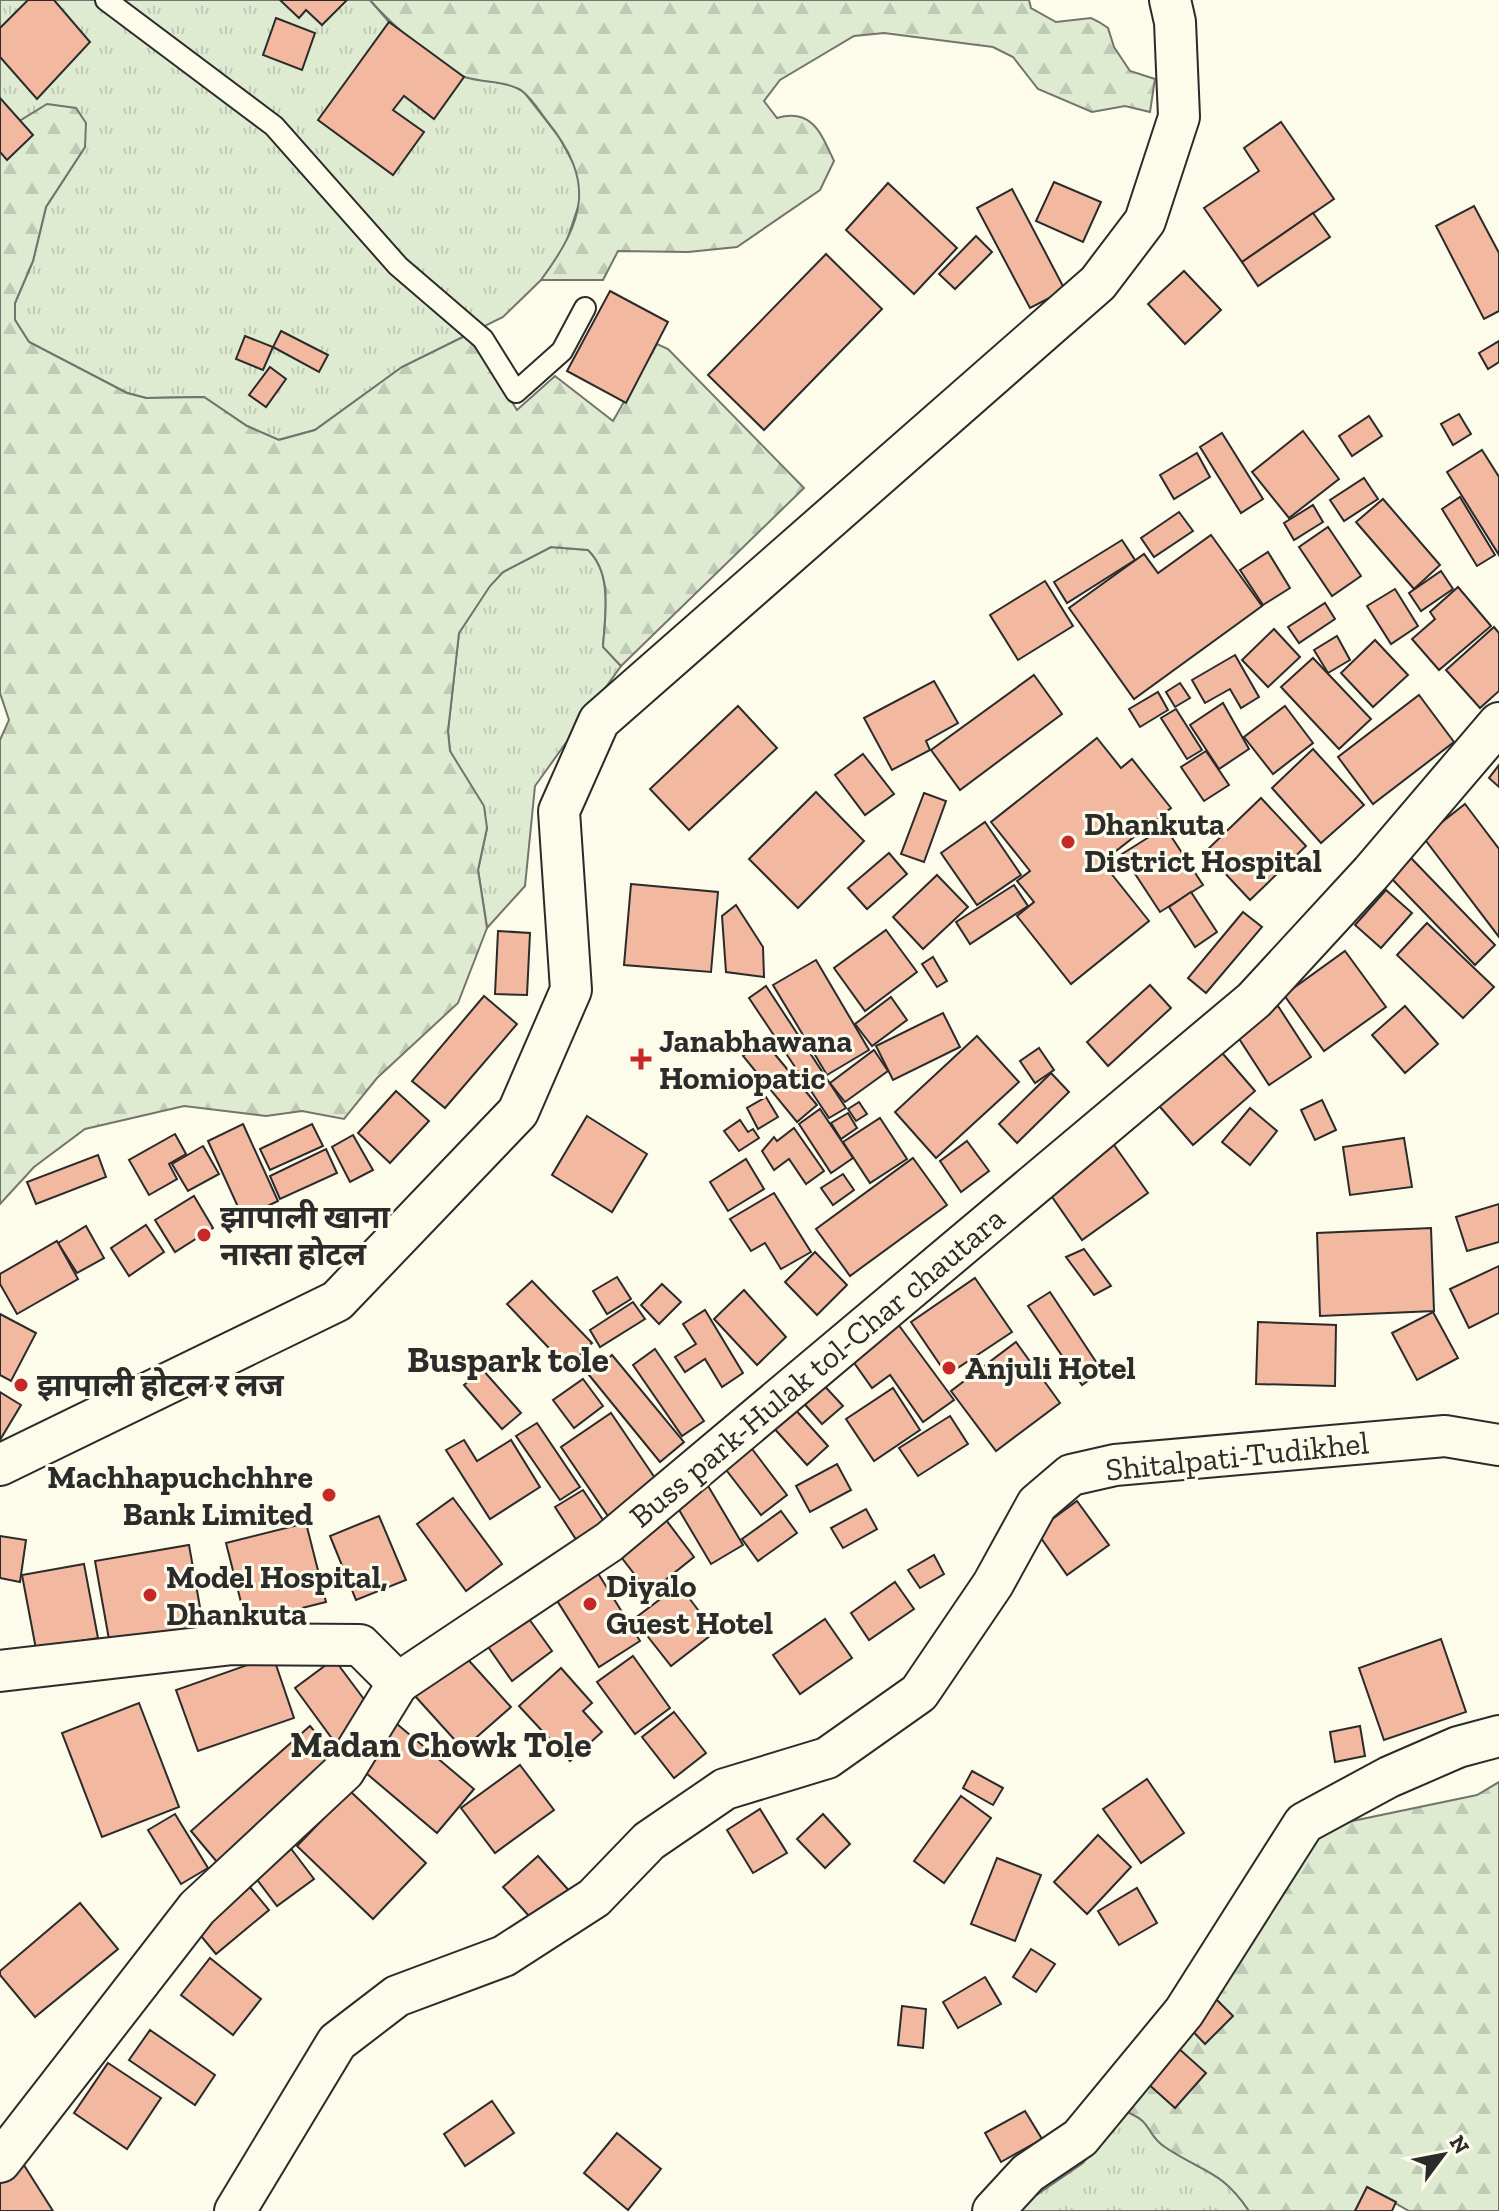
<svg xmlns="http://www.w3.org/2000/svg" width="1499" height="2211" font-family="'Zilla Slab','Noto Sans Devanagari',serif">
<defs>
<pattern id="grass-tufts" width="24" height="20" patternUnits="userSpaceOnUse" patternTransform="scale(2)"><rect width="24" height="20" fill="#deebd1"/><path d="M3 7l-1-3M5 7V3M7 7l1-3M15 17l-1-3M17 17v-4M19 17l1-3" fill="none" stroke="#bfcab4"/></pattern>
<pattern id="forest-firs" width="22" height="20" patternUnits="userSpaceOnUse" patternTransform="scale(2)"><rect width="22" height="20" fill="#deebd1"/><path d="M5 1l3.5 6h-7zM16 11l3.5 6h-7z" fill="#bfcab4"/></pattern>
</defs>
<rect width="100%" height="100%" fill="#fdfbea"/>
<g fill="url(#grass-tufts)" stroke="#74746e" stroke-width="2">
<polygon points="0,0 370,0 389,22 464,77 508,84 523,91 559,137 580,175 582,195 564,249 541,280 503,317 402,367 315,430 278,440 247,426 204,397 146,398 127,393 29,342 15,320 15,303 33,261 46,207 85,147 0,133"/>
<path d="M551 547 588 550C613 574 605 615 603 647L621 666 535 786 525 886 487 928 478 870 487 828 450 751 448 731 459 633 490 585 503 572Z"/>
<path d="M1124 2111C1154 2121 1145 2134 1165 2147 1202 2172 1222 2170 1249 2211H1013L1083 2163Z"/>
</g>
<g fill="url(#forest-firs)" stroke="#74746e" stroke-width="2">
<path d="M370 0H1029L1031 8 1056 22 1091 18 1099 22 1108 28 1114 47 1130 71 1155 79 1150 112 1125 106 1092 112 1038 89 1013 57 993 47 884 33 854 36 780 80 764 101 777 118C812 108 821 133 834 161L820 190 737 247 688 252 618 251 603 280H541C585 220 596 182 547 121 539 111 530 95 519 89 502 80 483 83 465 77 440 68 388 21 370 0Z"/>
<path d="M47 104 76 108 86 123 85 147 46 207 33 261 15 303V320L29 342 127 393 146 398 204 397 247 426 279 440 315 430 402 367 469 334 517 410 555 376 613 421 657 344 668 349 804 488 621 666 603 647C605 615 613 574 588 550L551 547 503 572 490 586 459 633 448 731 450 751 484 806 487 828 478 870 487 928 458 1003 377 1078 344 1119 302 1111 266 1116 184 1106 85 1129 34 1167 0 1204V740L9 720 0 693V133Z"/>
<path d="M1499 1782V2211H1409L1367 2187 1355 2211H1249C1222 2170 1202 2172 1165 2147 1145 2134 1154 2121 1124 2111L1319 1828 1477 1795Z"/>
</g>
<g fill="#f2b8a0" stroke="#2b2b2b" stroke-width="2">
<polygon points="28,0 54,0 90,42 37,99 0,57 0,28"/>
<polygon points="280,0 347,0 322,25 306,10 299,18"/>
<polygon points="276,18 315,33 302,70 263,55"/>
<polygon points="389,22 464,77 434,119 404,96 393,110 424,132 393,175 318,120"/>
<polygon points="0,98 33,135 7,160 0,152"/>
<polygon points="1281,122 1334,199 1242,262 1204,208 1259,171 1244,148"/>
<polygon points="1054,182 1101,202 1083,242 1036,221"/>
<polygon points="888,183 957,248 914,294 846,230"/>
<polygon points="1012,189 1065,290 1030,308 977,208"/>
<polygon points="1474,206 1499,253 1499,311 1484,319 1436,226"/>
<polygon points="1313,213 1330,237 1258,286 1242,262"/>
<polygon points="976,236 992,252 955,289 939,274"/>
<polygon points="826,254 882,309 764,430 708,375"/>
<polygon points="1184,271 1221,310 1185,344 1148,304"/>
<polygon points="610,291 668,322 626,403 567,371"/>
<polygon points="281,331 328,355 319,372 273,347"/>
<polygon points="245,336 273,347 263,370 236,359"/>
<polygon points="1499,341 1499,362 1488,369 1479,353"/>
<polygon points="270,367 286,379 266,407 249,395"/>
<polygon points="1459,414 1471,434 1453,445 1441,424"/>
<polygon points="1369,416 1382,436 1352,456 1339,436"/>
<polygon points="1303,431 1339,479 1289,518 1252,472"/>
<polygon points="1222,433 1263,499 1241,513 1200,447"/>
<polygon points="1482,450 1499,477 1499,555 1447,472"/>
<polygon points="1197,453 1210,477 1174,499 1160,475"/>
<polygon points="1364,478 1378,499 1344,521 1330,500"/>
<polygon points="1460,497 1495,555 1477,566 1442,509"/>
<polygon points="1383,499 1440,565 1414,589 1356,522"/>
<polygon points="1313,505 1323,522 1294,540 1284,523"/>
<polygon points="1179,512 1193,531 1154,557 1141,538"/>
<polygon points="1328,527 1361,576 1332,596 1299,547"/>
<polygon points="1211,535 1262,606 1134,699 1069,608 1144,554 1158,573"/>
<polygon points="1122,540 1135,560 1067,603 1054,582"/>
<polygon points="1268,552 1290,588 1263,605 1240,570"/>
<polygon points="1441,571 1453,589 1421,611 1409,593"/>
<polygon points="1045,581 1073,626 1018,660 990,615"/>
<polygon points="1458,587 1491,626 1439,670 1412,639 1435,619 1430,612"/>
<polygon points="1395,589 1418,626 1391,644 1367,606"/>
<polygon points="1325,603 1335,619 1299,643 1288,627"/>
<polygon points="1494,627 1499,633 1499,691 1480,708 1446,670"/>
<polygon points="1274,629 1300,657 1268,687 1242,660"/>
<polygon points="1337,636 1350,660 1328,673 1314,650"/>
<polygon points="1375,640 1408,675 1373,707 1341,673"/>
<polygon points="1235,655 1259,697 1241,708 1230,689 1205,703 1192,680"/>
<polygon points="1313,658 1371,719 1339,749 1281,687"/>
<polygon points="1034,675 1062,714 960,790 931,750"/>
<polygon points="934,681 958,723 926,741 930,750 892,770 864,718"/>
<polygon points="1180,683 1190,698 1175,707 1166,692"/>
<polygon points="1158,692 1168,710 1140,727 1129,709"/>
<polygon points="1419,695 1454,742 1373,804 1338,757"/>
<polygon points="1223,703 1249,749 1219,769 1190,725"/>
<polygon points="738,706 777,748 689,830 650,789"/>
<polygon points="1285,706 1313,743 1273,774 1244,737"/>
<polygon points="1176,709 1202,750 1187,759 1161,718"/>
<polygon points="1097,738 1121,768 1132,759 1171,808 1102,862 1149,921 1071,984 1017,916 1034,902 1017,881 1030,871 991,822"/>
<polygon points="1313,749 1364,805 1321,843 1272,788"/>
<polygon points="1206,751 1229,785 1204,801 1181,767"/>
<polygon points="863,754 894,794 865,815 835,775"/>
<polygon points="1499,765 1499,787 1489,778"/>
<polygon points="816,792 864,841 798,908 749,859"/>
<polygon points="924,793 946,801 924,862 901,854"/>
<polygon points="1261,798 1306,846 1250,900 1205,852"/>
<polygon points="1465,804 1499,849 1499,937 1423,837"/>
<polygon points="985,822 1021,875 977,905 941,853"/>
<polygon points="1165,827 1203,885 1160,912 1122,854"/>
<polygon points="889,853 907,874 867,909 848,888"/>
<polygon points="1411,858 1495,945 1475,965 1391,878"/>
<polygon points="937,875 968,907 923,949 893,917"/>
<polygon points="631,884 718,892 711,972 624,965"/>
<polygon points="1014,885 1028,906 970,944 956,922"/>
<polygon points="1386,890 1412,913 1381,948 1355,925"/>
<polygon points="1191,892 1217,932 1195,947 1169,907"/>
<polygon points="736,905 763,947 764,977 726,972 722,916"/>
<polygon points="1243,912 1262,927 1206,993 1188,978"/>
<polygon points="1427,923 1494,987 1463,1018 1397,955"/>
<polygon points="886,930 917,972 865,1011 834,968"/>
<polygon points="498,931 530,933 527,995 495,994"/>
<polygon points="1345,951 1386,1007 1324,1051 1284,995"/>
<polygon points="933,957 947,981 937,987 922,964"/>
<polygon points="816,960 869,1050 827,1075 773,985"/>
<polygon points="1150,985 1171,1008 1108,1066 1087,1042"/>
<polygon points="766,986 846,1108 829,1118 749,998"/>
<polygon points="484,996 517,1024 445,1108 412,1081"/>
<polygon points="891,997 907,1020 872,1046 855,1024"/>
<polygon points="1278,1006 1311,1057 1269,1085 1236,1034"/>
<polygon points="1405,1006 1438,1044 1405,1073 1372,1035"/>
<polygon points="943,1013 960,1047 893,1080 876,1046"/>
<polygon points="977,1036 1019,1082 936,1158 895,1112"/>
<polygon points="763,1040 817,1105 797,1122 743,1056"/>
<polygon points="1217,1047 1255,1091 1193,1145 1155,1101"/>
<polygon points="1039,1048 1054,1070 1035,1083 1020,1061"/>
<polygon points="874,1050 888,1071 845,1102 830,1083"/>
<polygon points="1051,1073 1069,1092 1017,1143 999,1124"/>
<polygon points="396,1091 429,1121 390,1163 358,1133"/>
<polygon points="766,1097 778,1117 758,1129 747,1108"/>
<polygon points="1322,1100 1336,1130 1315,1140 1301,1110"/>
<polygon points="859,1102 867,1114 856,1121 848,1109"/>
<polygon points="1250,1108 1277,1131 1250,1165 1222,1142"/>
<polygon points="820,1109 853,1158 831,1173 799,1124"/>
<polygon points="848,1113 857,1128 841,1139 831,1123"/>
<polygon points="587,1116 647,1154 612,1212 552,1175"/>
<polygon points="880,1118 907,1159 870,1183 843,1142"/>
<polygon points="740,1120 748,1132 753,1129 759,1138 739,1151 724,1131"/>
<polygon points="243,1124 278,1201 243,1218 208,1141"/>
<polygon points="312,1124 323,1146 270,1170 260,1149"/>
<polygon points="794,1128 824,1171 806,1184 789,1159 774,1170 762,1151 774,1137 777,1141"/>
<polygon points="175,1134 186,1154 169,1164 177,1179 149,1195 129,1160"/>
<polygon points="353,1135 373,1170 350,1182 332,1147"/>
<polygon points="1107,1135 1148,1193 1082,1240 1041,1181"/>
<polygon points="1404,1138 1412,1187 1350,1195 1343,1147"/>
<polygon points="967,1141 989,1171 961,1192 940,1161"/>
<polygon points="203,1146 219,1174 188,1191 172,1164"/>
<polygon points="326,1149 337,1173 280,1199 270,1176"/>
<polygon points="98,1155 106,1177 36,1204 27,1182"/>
<polygon points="913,1158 947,1205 850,1276 816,1229"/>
<polygon points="746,1159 764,1189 728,1211 710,1182"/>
<polygon points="843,1174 854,1190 833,1205 821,1188"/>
<polygon points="774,1193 811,1252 781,1269 765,1243 751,1251 730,1219"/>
<polygon points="194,1196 213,1228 175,1252 155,1220"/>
<polygon points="1499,1204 1499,1242 1467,1251 1456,1217"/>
<polygon points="146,1225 164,1252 129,1276 111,1248"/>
<polygon points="86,1226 104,1258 77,1273 58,1243"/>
<polygon points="1431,1228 1434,1311 1320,1316 1317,1233"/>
<polygon points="57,1241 78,1279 17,1314 0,1284 0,1274"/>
<polygon points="1084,1249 1111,1286 1094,1295 1066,1257"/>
<polygon points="815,1252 847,1285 817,1315 785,1282"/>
<polygon points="1499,1266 1499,1313 1469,1328 1450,1289"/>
<polygon points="617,1277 631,1299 607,1314 593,1291"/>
<polygon points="975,1278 1012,1332 947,1375 911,1322"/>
<polygon points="532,1281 592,1343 567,1367 507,1304"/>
<polygon points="662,1284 681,1302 659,1324 641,1305"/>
<polygon points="744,1290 786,1337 757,1365 714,1319"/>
<polygon points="1050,1292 1102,1371 1082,1385 1028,1306"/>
<polygon points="633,1302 645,1319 600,1347 590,1330"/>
<polygon points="705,1310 743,1373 722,1387 705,1359 685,1372 675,1357 696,1344 683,1324"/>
<polygon points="1433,1312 1458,1358 1417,1380 1392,1333"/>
<polygon points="0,1314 36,1333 11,1381 0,1375"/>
<polygon points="892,1316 954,1400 923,1422 890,1375 872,1388 845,1350"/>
<polygon points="1258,1322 1336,1325 1335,1386 1256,1384"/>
<polygon points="1016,1342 1060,1403 996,1451 951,1391"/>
<polygon points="655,1349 704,1421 682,1436 633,1365"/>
<polygon points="612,1355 684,1442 660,1462 589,1375"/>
<polygon points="482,1369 521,1413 502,1429 464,1385"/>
<polygon points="583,1379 603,1406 574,1428 553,1400"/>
<polygon points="820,1381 843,1406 822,1424 800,1399"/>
<polygon points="893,1388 920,1430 874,1461 846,1419"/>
<polygon points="0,1392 21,1405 0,1440"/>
<polygon points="793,1407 828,1446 807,1465 772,1426"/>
<polygon points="611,1413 659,1484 610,1519 561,1447"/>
<polygon points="950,1416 968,1444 918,1476 899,1448"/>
<polygon points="537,1423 580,1487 560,1500 516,1436"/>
<polygon points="464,1440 477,1461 511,1440 540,1487 490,1519 446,1450"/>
<polygon points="746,1441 787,1495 761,1515 720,1462"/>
<polygon points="837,1464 851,1490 810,1512 796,1486"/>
<polygon points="704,1479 743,1545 711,1564 672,1498"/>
<polygon points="583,1490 605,1523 577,1541 555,1507"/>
<polygon points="453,1498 502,1564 466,1591 417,1524"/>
<polygon points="1077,1501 1109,1545 1067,1575 1036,1531"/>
<polygon points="657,1508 694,1557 649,1593 611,1544"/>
<polygon points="866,1509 877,1529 843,1548 831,1528"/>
<polygon points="781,1511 797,1533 758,1561 742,1539"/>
<polygon points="379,1516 406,1580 356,1600 330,1536"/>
<polygon points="306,1523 326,1602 246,1622 226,1543"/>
<polygon points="0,1536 26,1540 20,1582 0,1578"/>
<polygon points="189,1545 204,1630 110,1645 95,1561"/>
<polygon points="934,1555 944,1574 920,1588 908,1570"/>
<polygon points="591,1562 640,1641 599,1667 549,1588"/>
<polygon points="84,1564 98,1638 36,1649 22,1575"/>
<polygon points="895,1582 914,1609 869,1640 851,1613"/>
<polygon points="679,1585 715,1632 671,1666 634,1619"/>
<polygon points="524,1612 552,1651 512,1681 484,1641"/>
<polygon points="825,1619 852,1658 800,1694 773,1655"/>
<polygon points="1441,1639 1466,1712 1384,1740 1359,1668"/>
<polygon points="463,1654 511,1707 463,1749 415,1696"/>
<polygon points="273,1656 294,1718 198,1751 176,1690"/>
<polygon points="633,1656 670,1708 635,1734 597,1682"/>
<polygon points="334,1659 375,1714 336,1744 295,1688"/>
<polygon points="561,1668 592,1703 583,1711 602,1732 570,1761 519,1706"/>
<polygon points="139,1703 179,1807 102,1837 62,1733"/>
<polygon points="674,1712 706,1753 674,1778 642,1737"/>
<polygon points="397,1724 474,1789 437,1833 360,1768"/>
<polygon points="310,1726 336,1757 217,1862 191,1831"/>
<polygon points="1360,1726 1365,1756 1335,1762 1330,1732"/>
<polygon points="520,1765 554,1810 495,1853 461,1808"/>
<polygon points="972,1771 1003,1788 993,1805 963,1788"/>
<polygon points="1147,1779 1184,1833 1141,1863 1103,1809"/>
<polygon points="350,1791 426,1863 373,1919 297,1846"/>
<polygon points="961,1796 991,1818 944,1883 914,1861"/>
<polygon points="760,1809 787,1853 753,1873 727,1830"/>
<polygon points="175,1814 208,1868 181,1884 148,1830"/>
<polygon points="823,1814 850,1844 825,1868 797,1839"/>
<polygon points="1098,1835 1131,1867 1087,1914 1054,1882"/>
<polygon points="289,1846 314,1879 277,1906 252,1873"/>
<polygon points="538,1856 572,1894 537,1925 503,1887"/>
<polygon points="997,1858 1041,1875 1015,1941 971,1924"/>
<polygon points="244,1880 269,1910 216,1954 191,1924"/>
<polygon points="1137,1888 1157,1923 1119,1945 1098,1911"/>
<polygon points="80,1903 118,1949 35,2017 0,1975 0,1971"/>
<polygon points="1031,1949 1055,1964 1036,1992 1013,1977"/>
<polygon points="210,1958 261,1999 233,2035 181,1995"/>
<polygon points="985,1977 1001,2004 958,2028 943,2002"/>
<polygon points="1211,1994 1233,2016 1205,2044 1184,2022"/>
<polygon points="902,2006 926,2009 923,2048 898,2045"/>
<polygon points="150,2030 215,2075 195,2105 129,2060"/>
<polygon points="1167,2038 1206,2073 1175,2108 1136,2073"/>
<polygon points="108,2063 161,2098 127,2149 74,2113"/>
<polygon points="492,2101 514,2133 465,2166 444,2134"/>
<polygon points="1025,2111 1042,2139 1001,2162 985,2133"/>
<polygon points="617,2133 661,2169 628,2210 584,2173"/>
<polygon points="22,2162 53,2211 0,2211 0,2176"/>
<polygon points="1367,2187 1396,2202 1392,2211 1355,2211"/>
</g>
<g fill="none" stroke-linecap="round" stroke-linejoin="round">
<g stroke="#2b2b2b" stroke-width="24">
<polyline id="service" points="106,0 274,126 398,266 483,339 516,392 562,351 585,308"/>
</g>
<g stroke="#2b2b2b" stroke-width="44">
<g id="minor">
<polyline points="0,1465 337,1301 518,1112 571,990 559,811 599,721 1098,283 1145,221 1179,117 1175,22 1170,0"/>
<polyline points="0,1671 233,1644 360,1645 398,1683 609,1542 1254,1000 1371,873 1499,723"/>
<polyline points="0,2162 197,1908 344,1771 398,1683"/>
<polyline points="235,2211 337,2042 397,1996 504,1956 594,1898 649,1841 725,1789 827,1758 919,1693 993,1584 1037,1504 1071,1475 1115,1465 1445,1436 1499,1445"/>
<polyline points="993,2211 1028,2173 1080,2138 1184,2012 1304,1823 1389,1777 1458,1747 1499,1736"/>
</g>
</g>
<use href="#service" stroke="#fdfbea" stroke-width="20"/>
<use href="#minor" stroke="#fdfbea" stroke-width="40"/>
</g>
<g fill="#c62828" stroke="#fdfbea" stroke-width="3">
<circle cx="1068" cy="842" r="8"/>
<path d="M637 1047h8v8h8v8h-8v8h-8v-8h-8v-8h8z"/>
<circle cx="204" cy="1235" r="8"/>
<circle cx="949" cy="1368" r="8"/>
<circle cx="21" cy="1385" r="8"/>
<circle cx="329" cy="1495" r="8"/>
<circle cx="150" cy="1595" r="8"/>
<circle cx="590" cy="1604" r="8"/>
</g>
<g text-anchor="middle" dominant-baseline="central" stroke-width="6" stroke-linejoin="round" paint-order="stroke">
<g font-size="32" font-weight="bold" fill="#2b2b2b" stroke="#fdfbea" text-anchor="start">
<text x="1084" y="824">Dhankuta<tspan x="1084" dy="37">District Hospital</tspan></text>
<text x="659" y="1041">Janabhawana<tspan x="659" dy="37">Homiopatic</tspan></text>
<text x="220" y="1217">झापाली खाना<tspan x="220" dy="37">नास्ता होटल</tspan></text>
<text x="965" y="1368">Anjuli Hotel</text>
<text x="37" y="1385">झापाली होटल र लज</text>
<text x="313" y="1477" text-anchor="end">Machhapuchchhre<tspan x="313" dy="37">Bank Limited</tspan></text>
<text x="166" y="1577">Model Hospital,<tspan x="166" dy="37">Dhankuta</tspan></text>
<text x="606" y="1586">Diyalo<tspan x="606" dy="37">Guest Hotel</tspan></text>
</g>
<g font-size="32" fill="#2b2b2b" stroke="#fdfbea">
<text transform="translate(817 1367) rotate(-40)">Buss park-Hulak tol-Char chautara</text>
<text transform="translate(1237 1456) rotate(-6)">Shitalpati-Tudikhel</text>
</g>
<g font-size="36" font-weight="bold" fill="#2b2b2b" stroke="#fdfbea">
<text x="508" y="1359">Buspark tole</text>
<text x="441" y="1744">Madan Chowk Tole</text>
</g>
</g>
<g transform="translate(1443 2155) rotate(58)" stroke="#fdfbea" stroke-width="6" paint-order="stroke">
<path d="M0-6L14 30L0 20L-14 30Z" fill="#2b2b2b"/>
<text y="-12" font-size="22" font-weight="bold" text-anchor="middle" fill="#2b2b2b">N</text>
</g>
</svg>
